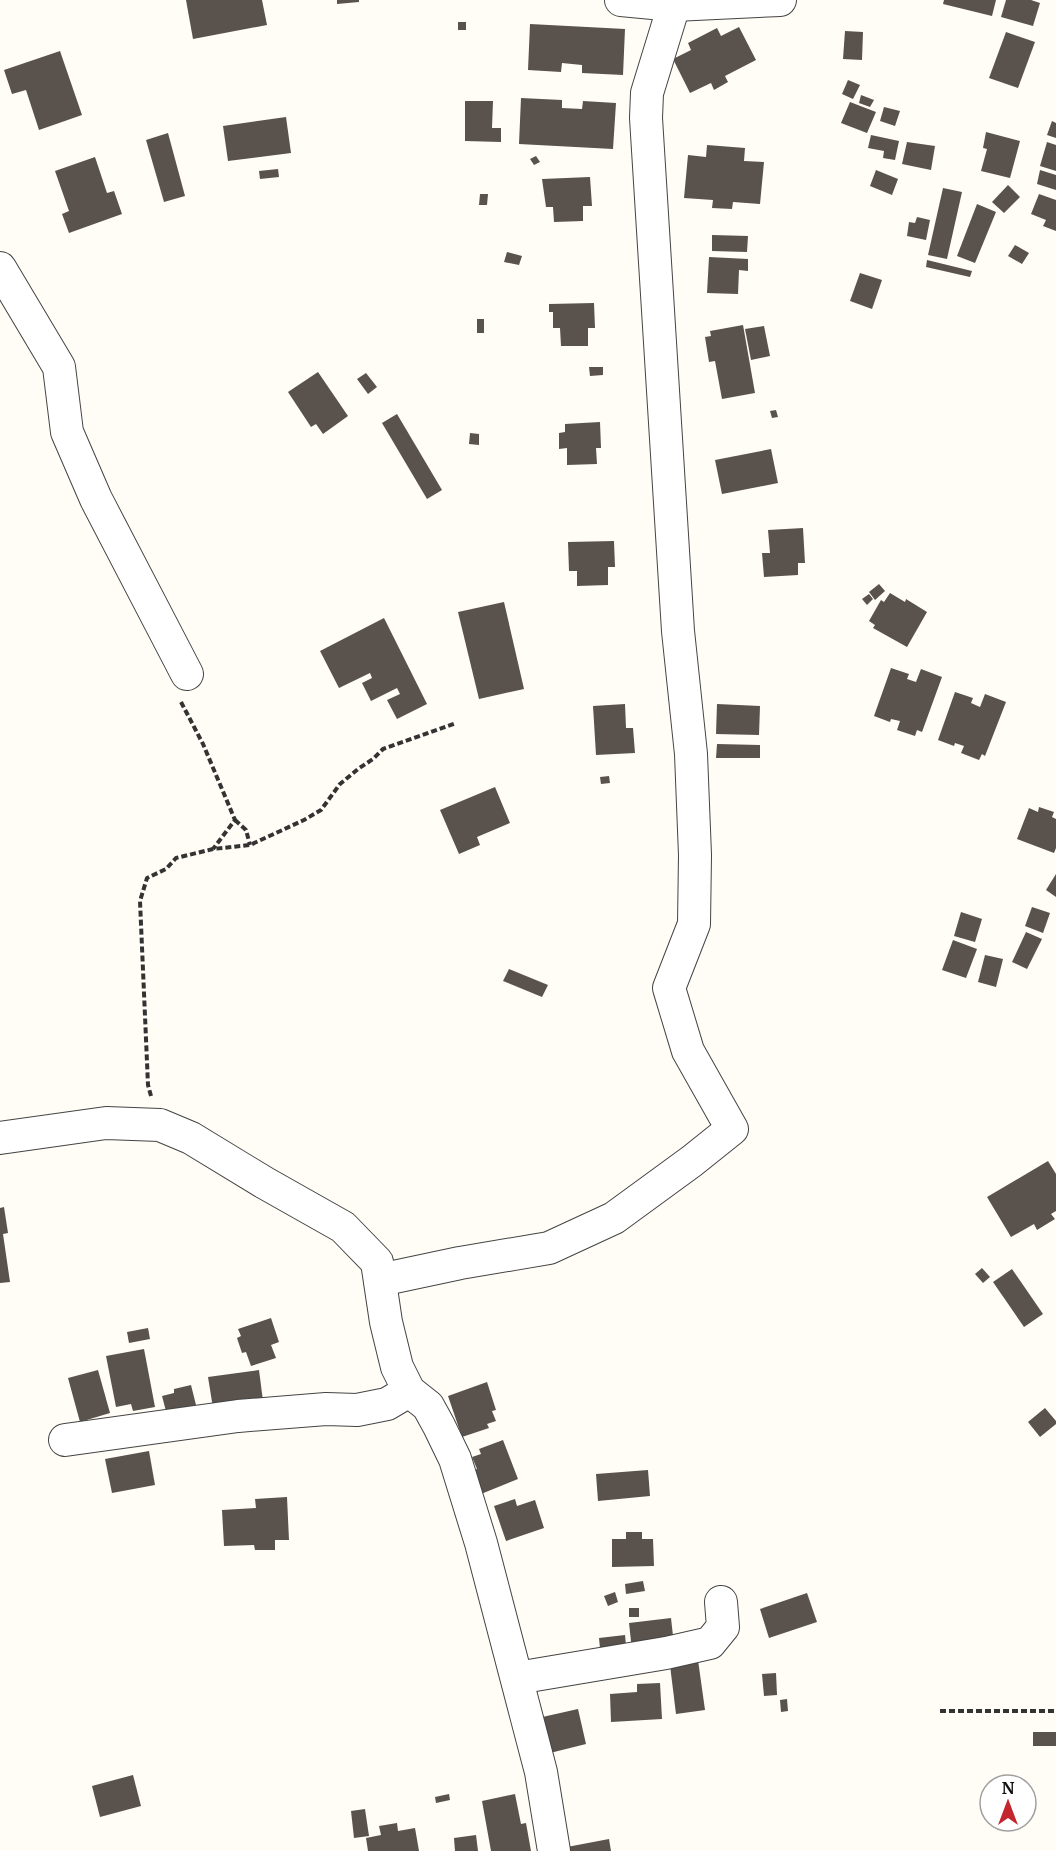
<svg xmlns="http://www.w3.org/2000/svg" width="1056" height="1851" font-family="Merriweather,serif">
<rect width="100%" height="100%" fill="#fffdf5"/>
<g fill="#5a524d">
<polygon points="186,0 262,0 267,25 193,39"/>
<polygon points="337,0 359,0 359,2 337,4"/>
<polygon points="944,0 996,0 992,16 943,4"/>
<polygon points="1006,0 1031,0 1040,3 1033,26 1001,17"/>
<rect x="458" y="22" width="8" height="8"/>
<polygon points="530,24 625,29 623,75 582,73 582,65 562,63 561,72 528,70"/>
<polygon points="739,27 756,60 725,76 728,82 714,90 711,83 690,93 673,59 691,50 688,43 717,28 721,36"/>
<polygon points="845,31 863,32 862,60 843,59"/>
<polygon points="1006,32 1035,42 1018,88 989,78"/>
<polygon points="60,51 82,115 39,130 26,90 12,94 4,70"/>
<polygon points="848,80 860,85 853,99 842,94"/>
<polygon points="861,95 874,100 870,107 859,103"/>
<polygon points="521,98 562,100 562,108 582,109 583,101 616,103 613,149 519,144"/>
<polygon points="465,101 493,101 492,128 501,128 501,142 465,141"/>
<polygon points="850,102 876,112 867,133 841,123"/>
<polygon points="884,107 900,111 895,126 880,121"/>
<polygon points="286,117 291,153 228,161 223,126"/>
<polygon points="1052,121 1056,123 1056,138 1047,135"/>
<polygon points="986,132 1020,141 1010,178 981,171 987,149 983,148"/>
<polygon points="168,133 185,196 164,202 146,140"/>
<polygon points="871,135 899,141 895,160 883,158 884,151 868,148"/>
<polygon points="907,142 935,146 931,170 902,164"/>
<polygon points="1047,142 1056,145 1056,171 1040,166"/>
<polygon points="707,145 745,148 744,161 764,162 760,204 733,202 732,209 712,208 713,200 684,198 688,155 706,157"/>
<polygon points="536,156 540,162 534,165 530,159"/>
<polygon points="95,157 107,193 114,191 122,214 69,233 62,214 69,211 55,171"/>
<polygon points="278,169 279,177 260,179 259,171"/>
<polygon points="876,170 898,179 892,195 870,186"/>
<polygon points="1040,170 1056,175 1056,190 1037,184"/>
<polygon points="590,177 592,206 583,206 583,221 554,222 553,207 546,207 542,179"/>
<polygon points="1008,185 1020,197 1004,213 992,202"/>
<polygon points="943,188 962,192 947,259 928,255"/>
<polygon points="480,194 488,194 487,205 479,205"/>
<polygon points="1039,194 1056,200 1056,231 1043,226 1046,220 1031,214"/>
<polygon points="977,204 996,212 975,263 957,256"/>
<polygon points="917,217 930,220 926,240 907,236 909,222 915,223"/>
<polygon points="712,235 748,236 747,252 712,251"/>
<polygon points="1015,245 1029,253 1022,264 1008,256"/>
<polygon points="507,252 522,256 519,265 504,262"/>
<polygon points="709,257 748,259 748,271 739,270 738,294 707,293"/>
<polygon points="927,260 972,271 970,277 926,267"/>
<polygon points="860,273 882,280 872,309 850,301"/>
<polygon points="594,303 595,328 588,328 588,346 561,346 560,328 553,328 553,312 549,312 549,304"/>
<rect x="477" y="319" width="7" height="14"/>
<polygon points="743,325 755,393 722,399 715,361 709,362 705,337 711,336 710,331"/>
<polygon points="764,326 770,356 751,360 745,329"/>
<polygon points="589,367 603,367 603,375 590,376"/>
<polygon points="318,372 348,416 323,434 316,424 311,427 288,392"/>
<polygon points="366,373 377,387 368,394 357,379"/>
<polygon points="776,410 778,417 772,418 770,411"/>
<polygon points="397,414 442,490 427,499 382,423"/>
<polygon points="600,422 601,448 596,448 597,464 567,465 567,448 559,449 559,433 565,432 565,424"/>
<polygon points="470,433 479,434 479,445 469,444"/>
<polygon points="771,449 778,483 722,494 715,460"/>
<polygon points="803,528 805,563 798,563 798,575 764,577 762,553 770,553 768,530"/>
<polygon points="614,541 615,567 608,567 608,585 577,586 577,571 569,571 568,542"/>
<polygon points="879,584 885,591 875,600 869,592"/>
<polygon points="890,593 905,602 906,599 927,612 907,647 873,628 875,625 869,621 881,600 884,602"/>
<polygon points="869,594 873,599 867,605 862,599"/>
<polygon points="504,602 524,689 479,699 458,612"/>
<polygon points="384,618 427,704 397,719 387,700 400,694 397,688 371,701 362,683 372,678 370,673 339,688 320,651"/>
<polygon points="891,668 909,674 907,679 916,682 921,669 942,677 922,732 917,730 915,736 897,730 900,721 891,719 890,722 874,716"/>
<polygon points="955,692 973,698 971,703 980,707 985,694 1006,702 985,756 982,754 979,760 961,753 964,746 955,743 954,746 938,740"/>
<polygon points="625,704 626,728 633,728 635,753 596,755 593,706"/>
<polygon points="717,704 760,706 759,735 716,734"/>
<polygon points="717,744 760,745 760,758 716,758"/>
<polygon points="609,776 610,783 601,784 600,777"/>
<polygon points="495,787 510,823 477,837 480,845 459,854 440,810"/>
<polygon points="1039,807 1054,812 1052,817 1056,819 1056,848 1054,853 1017,839 1029,808 1038,812"/>
<polygon points="1056,874 1056,897 1046,890"/>
<polygon points="1032,907 1050,913 1043,933 1025,926"/>
<polygon points="961,912 982,919 975,942 954,936"/>
<polygon points="1026,932 1042,939 1027,969 1012,962"/>
<polygon points="953,940 977,949 966,978 942,970"/>
<polygon points="985,955 1003,959 996,987 978,982"/>
<polygon points="509,969 548,985 542,997 503,981"/>
<polygon points="1048,1161 1056,1174 1056,1211 1051,1214 1055,1219 1037,1230 1034,1224 1011,1237 987,1197"/>
<polygon points="4,1207 8,1233 3,1234 10,1282 0,1283 0,1208"/>
<polygon points="982,1268 990,1277 983,1283 975,1274"/>
<polygon points="1012,1269 1043,1314 1024,1327 993,1282"/>
<polygon points="271,1318 279,1342 271,1345 276,1358 251,1366 246,1352 242,1353 237,1338 241,1336 238,1329"/>
<polygon points="148,1328 150,1339 129,1343 127,1332"/>
<polygon points="144,1349 155,1407 133,1411 131,1404 116,1407 106,1356"/>
<polygon points="98,1370 110,1413 80,1422 68,1378"/>
<polygon points="259,1370 263,1401 213,1408 208,1377"/>
<polygon points="487,1382 496,1410 492,1411 496,1421 487,1424 489,1428 462,1437 448,1396"/>
<polygon points="191,1385 197,1409 167,1415 162,1396 174,1393 174,1389"/>
<polygon points="1045,1408 1056,1421 1056,1424 1040,1437 1028,1422"/>
<polygon points="503,1440 518,1479 481,1494 472,1471 477,1469 472,1457 481,1454 479,1449"/>
<polygon points="149,1451 155,1485 112,1493 105,1459"/>
<polygon points="648,1470 650,1496 598,1501 596,1474"/>
<polygon points="287,1497 289,1540 275,1540 275,1550 255,1550 254,1545 224,1546 222,1510 256,1508 255,1499"/>
<polygon points="515,1499 517,1506 535,1500 544,1528 506,1541 494,1506"/>
<polygon points="626,1532 642,1532 642,1539 653,1539 654,1566 612,1567 612,1539 626,1539"/>
<polygon points="643,1581 645,1591 626,1594 625,1584"/>
<polygon points="615,1592 618,1602 608,1606 604,1596"/>
<polygon points="807,1593 817,1622 769,1638 760,1609"/>
<rect x="629" y="1608" width="10" height="9"/>
<polygon points="671,1618 674,1645 632,1650 629,1623"/>
<polygon points="625,1635 627,1656 601,1659 599,1638"/>
<polygon points="697,1653 705,1710 676,1714 669,1657"/>
<polygon points="776,1673 777,1695 764,1696 762,1674"/>
<polygon points="660,1683 662,1719 611,1722 610,1694 637,1692 637,1684"/>
<polygon points="787,1699 788,1711 781,1712 780,1700"/>
<polygon points="578,1709 586,1744 546,1754 538,1718"/>
<rect x="1033" y="1732" width="23" height="14"/>
<polygon points="133,1775 141,1806 100,1817 92,1786"/>
<polygon points="449,1794 450,1800 436,1803 435,1797"/>
<polygon points="515,1794 521,1824 526,1823 531,1851 491,1851 482,1801"/>
<polygon points="365,1809 369,1836 354,1838 351,1811"/>
<polygon points="397,1823 398,1831 415,1828 419,1851 368,1851 366,1838 381,1835 379,1826"/>
<polygon points="476,1835 478,1851 455,1851 454,1838"/>
<polygon points="609,1839 611,1851 568,1851 567,1847"/>
</g>
<g fill="none" stroke-linecap="round" stroke-linejoin="round">
<g stroke="#444" stroke-width="34">
<g id="minor">
<polyline points="621,0 674,5 780,0"/>
<polyline points="0,268 59,367 67,432 96,499 187,674"/>
<polyline points="0,1138 106,1123 160,1125 191,1138 265,1183 343,1227 377,1262 386,1322 397,1367 409,1391 428,1406 439,1426 455,1459 481,1543 541,1772 554,1851"/>
<polyline points="380,1280 460,1263 549,1248 614,1218 692,1161 732,1129 688,1051 669,988 694,924 695,855 691,754 678,631 646,118 647,93 674,5"/>
<polyline points="65,1440 238,1416 326,1409 357,1410 387,1404 409,1391"/>
<polyline points="517,1678 666,1653 710,1643 723,1627 721,1602"/>
</g>
</g>
<g stroke="#333" stroke-width="4" stroke-dasharray="6 3" stroke-linecap="butt">
<polyline points="181,702 203,744 235,820 213,849"/>
<polyline points="235,820 246,830 250,845"/>
<polyline points="151,1096 148,1085 140,901 147,878 166,869 176,858 213,849 250,845 304,820 321,810 340,784 358,769 373,759 383,749 456,723"/>
<polyline points="940,1711 1056,1711"/>
</g>
<use href="#minor" stroke="#fff" stroke-width="32"/>
</g>
<g transform="translate(1008 1803)"><circle r="28" fill="#ffffff" stroke="#a0a0a0" stroke-width="1.5"/>
<path d="M0-4.5L10 22L0 15L-10 22Z" fill="#c4262e"/>
<text y="-9" font-size="16" font-weight="bold" text-anchor="middle" fill="#111111">N</text>
</g>
</svg>
